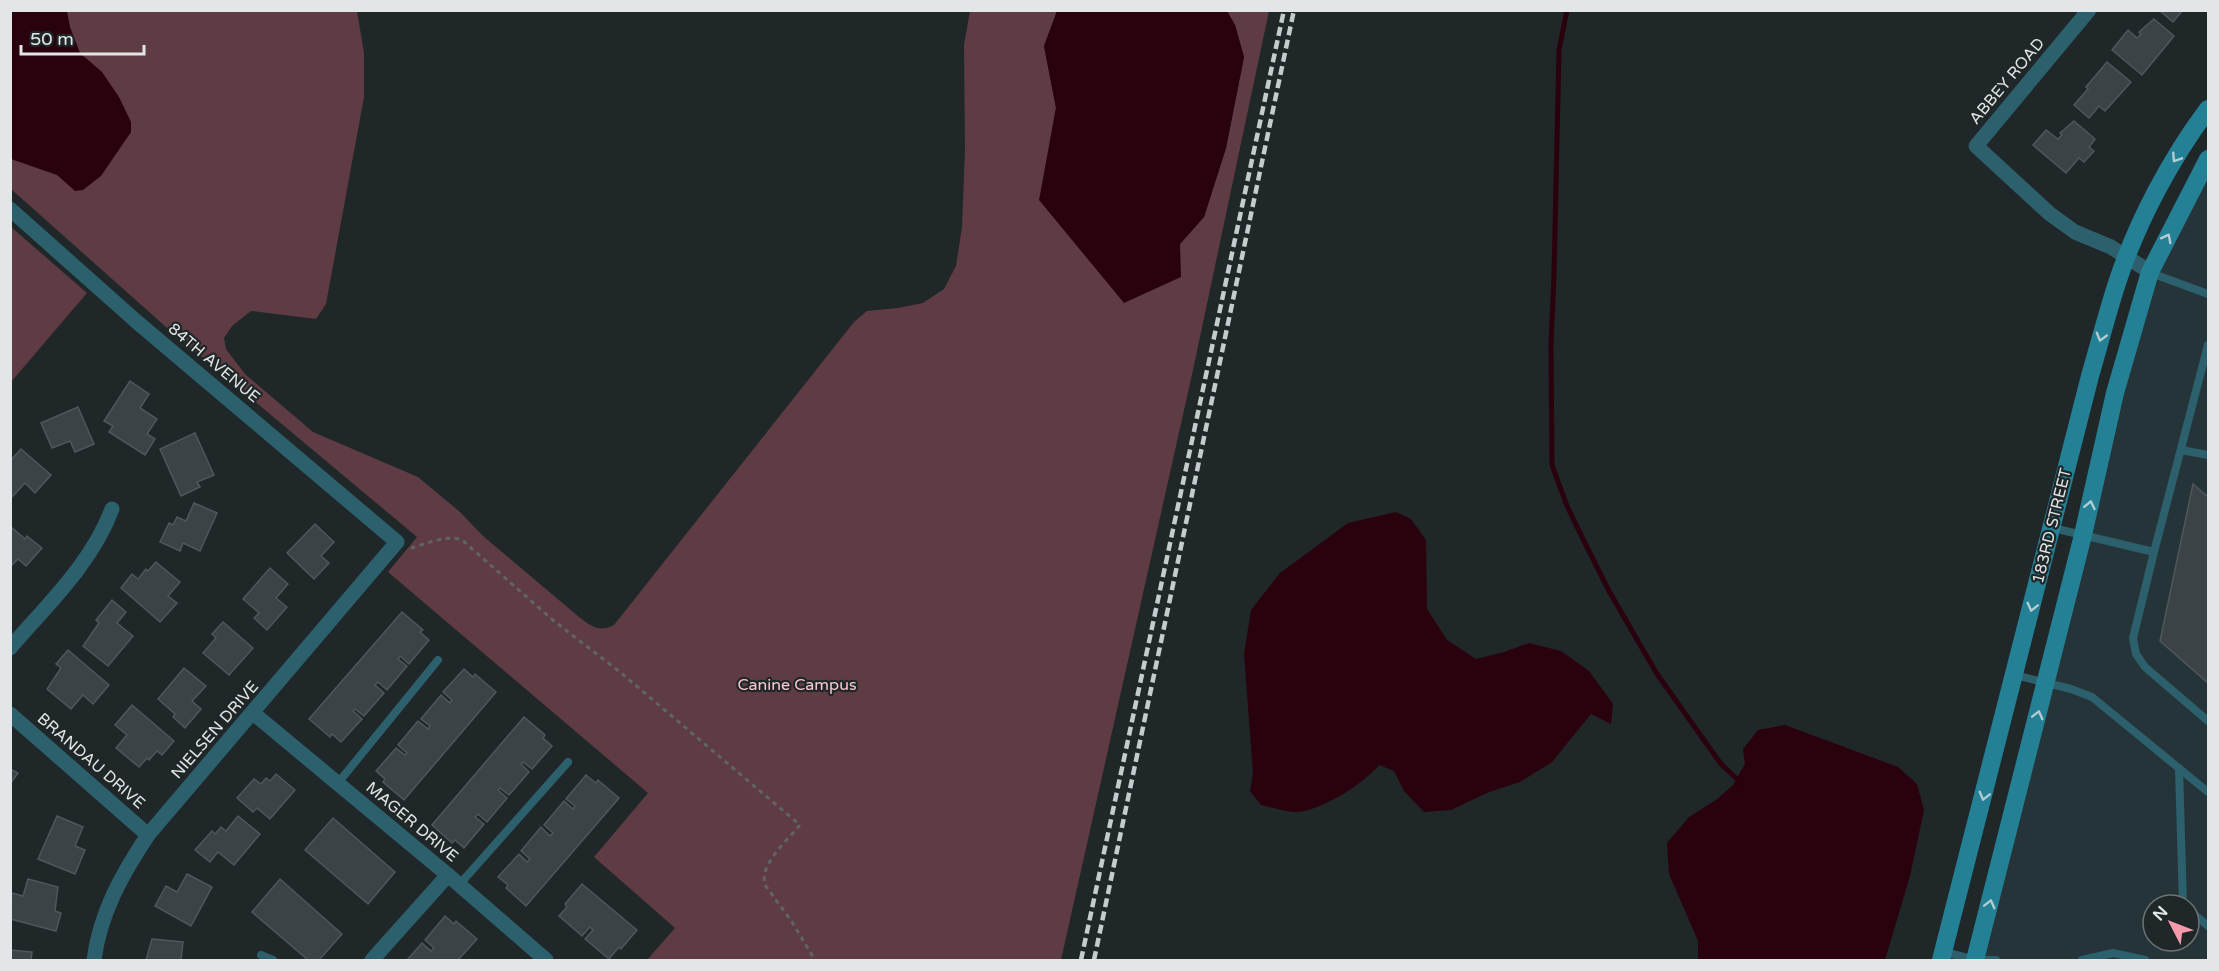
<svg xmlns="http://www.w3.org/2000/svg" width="2219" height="971" font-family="'Varela Round',sans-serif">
<rect width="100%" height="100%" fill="#202729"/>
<path fill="#253438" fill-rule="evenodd" d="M2208 145V960H1969L2141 280ZM2153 905H2189V941H2153Z"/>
<g fill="#5f3c43">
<path d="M11 11H357L364 53V97L326 304 316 319 251 311 232 326 224 338 226 349 245 374 313 432 418 477 460 512 483 536 579 617C591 626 599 633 614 625L854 322 867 311 898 308 923 303 944 289 956 266 962 227 965 150 964 45 970 11H1057L1044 46 1056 108 1049 146 1180 277V244L1204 217 1226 148 1244 57 1235 25 1227 11H1269L1193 370 1061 960H647L675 928 594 857 648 793 388 572 417 537 166 327 11 189Z"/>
<polygon points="11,227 87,293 11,382"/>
</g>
<g fill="#2a020e">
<polygon points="11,10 67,11 70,27 80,53 102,72 119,97 131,122 131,132 101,176 83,190 75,191 57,175 11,159"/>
<polygon points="1057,11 1227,11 1235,25 1244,57 1226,148 1204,217 1180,244 1181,277 1124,303 1039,200 1056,108 1044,46"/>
<path d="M1396 512 1411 519 1426 540 1427 609 1447 640 1476 659 1504 652 1529 643 1561 651 1589 671 1613 704 1611 724 1591 714 1552 762 1520 782 1489 792 1451 810 1424 812 1404 791 1394 771 1379 765C1363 784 1324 809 1298 812 1287 813 1272 807 1261 805L1250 791 1253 773 1244 654 1251 610 1280 573 1348 523Z"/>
<polygon points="1785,725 1898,767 1917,784 1924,810 1910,876 1885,960 1698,960 1698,941 1669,874 1667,843 1689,817 1716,800 1733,785 1745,764 1743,749 1758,730"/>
</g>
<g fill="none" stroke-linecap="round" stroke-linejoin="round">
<polyline stroke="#2a020e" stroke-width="5" points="1567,10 1559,50 1554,275 1551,344 1552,465 1567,506 1582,537 1609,591 1657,674 1721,764 1741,783"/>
</g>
<g fill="#3c4346" stroke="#4f575a" stroke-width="1.5">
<polygon points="2159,10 2183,10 2173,22"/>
<polygon points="2154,19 2174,36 2142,75 2112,50 2128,30 2137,38 2141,34 2139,32"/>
<polygon points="2107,62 2131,82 2105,111 2099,106 2089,118 2074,105 2088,89 2086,87"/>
<polygon points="2074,121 2095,139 2089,147 2094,151 2084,162 2079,158 2066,173 2033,145 2046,130 2058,139 2062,135 2060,133"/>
<polygon points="130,381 149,394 140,408 157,419 147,434 155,439 145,455 109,432 113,426 104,421"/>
<polygon points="78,407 94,444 75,452 70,441 52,448 41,423"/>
<polygon points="195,433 214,475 197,482 200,487 181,496 160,449"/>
<polygon points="21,449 51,475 35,493 25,483 11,498 10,461"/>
<polygon points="2193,484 2208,497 2208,683 2160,641"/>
<polygon points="194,503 217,513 200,551 183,543 180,551 160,542 169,523 173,525 177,517 186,521"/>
<polygon points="315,524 334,542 321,556 329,563 314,579 287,553"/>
<polygon points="10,526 25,539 27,536 42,548 26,566 18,559 10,567"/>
<polygon points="156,562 180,582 168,596 177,603 160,622 121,588 132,574 138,579 146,569 148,571"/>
<polygon points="270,568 288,584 276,598 287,607 267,630 254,618 259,613 243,599"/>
<polygon points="112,600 126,612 117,623 133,636 108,666 83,646 99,623 96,620"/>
<polygon points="402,612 423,630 420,632 429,640 409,664 400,656 398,659 407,666 387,690 378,682 375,685 384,693 364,716 355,709 353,711 362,719 341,742 332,734 330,737 309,719"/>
<polygon points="223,622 253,648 229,675 203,653 216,638 212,634"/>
<polygon points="68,650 109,685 93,704 83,695 71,709 47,689 61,668 56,664"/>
<polygon points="184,668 206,686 192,701 201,709 185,728 173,717 175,714 158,699"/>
<polygon points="464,669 473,677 475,674 496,692 404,800 383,782 385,779 376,771 396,748 405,755 407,753 398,745 418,721 428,729 430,726 421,719 441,695 450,703 452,700 443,692"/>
<polygon points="132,705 174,741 162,755 157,751 149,760 147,758 139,767 116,748 127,735 115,725"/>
<polygon points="524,717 545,735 543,738 552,746 532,769 523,762 521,764 529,772 509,795 500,788 498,790 507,798 487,822 478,814 475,817 484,824 464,848 455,840 452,843 432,825"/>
<polygon points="10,769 18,773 10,784"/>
<polygon points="276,774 295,790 270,819 257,808 253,812 237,798 254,779 261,784 266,778 270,781"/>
<polygon points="586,775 596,783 598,780 619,798 526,906 506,888 508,885 498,877 519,854 527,862 530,859 521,851 541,827 550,836 553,833 544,825 564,801 573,809 575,806 566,799"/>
<polygon points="57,816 83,827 75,846 85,850 75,874 38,859"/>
<polygon points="238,816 260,834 234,865 218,852 210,862 195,850 212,831 215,834 221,827 226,831"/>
<polygon points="333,818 395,872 368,904 305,850"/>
<polygon points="187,874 212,887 191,926 155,906 166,886 177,892"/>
<polygon points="28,879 58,887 55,911 61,913 56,931 10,919 12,893 23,896"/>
<polygon points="280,879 342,934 319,960 308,960 252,912"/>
<polygon points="582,884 637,930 621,949 619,947 609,959 585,939 593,930 590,927 582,936 559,916 567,907 565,904"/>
<polygon points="445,916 454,924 456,921 477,939 458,960 407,960 422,943 431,951 434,948 425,940"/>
<polygon points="152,939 183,942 181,960 146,960"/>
<polygon points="10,950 32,952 31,960 10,960"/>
</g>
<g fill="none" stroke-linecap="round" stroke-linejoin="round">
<path stroke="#5f6567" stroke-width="3" stroke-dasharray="4.5 4.5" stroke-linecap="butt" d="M411 548C426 544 447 534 462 540L554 621 620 672 800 825C788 840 759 864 765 885L792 922 815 960"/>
<g stroke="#2d606d" stroke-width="8">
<polyline points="2151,273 2208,294"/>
<polyline points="2181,450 2208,455"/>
<polyline points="2053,528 2154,552 2133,638 2136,654 2145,667 2208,721"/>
<polyline points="2154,552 2208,345"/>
<polyline points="2015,675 2071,689 2092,697 2208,792"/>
<polyline points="2179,768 2183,905"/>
<polyline points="338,783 438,660"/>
<polyline points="459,885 568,762"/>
<polyline points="2189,910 2208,926"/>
<polyline points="1944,952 1976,960 1996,960"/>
<polyline points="261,955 273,960"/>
<polyline points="2082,960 2113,953 2145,960"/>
</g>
<g stroke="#2d606d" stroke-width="15">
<polyline points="2089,10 1976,146 2050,214 2075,232 2111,247 2150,272"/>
<path d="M10 209 137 322 397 542 148 835C122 874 100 913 94 960"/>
<path d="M10 648C47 605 92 563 112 509"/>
<polyline points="253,713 448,875 546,960"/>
<polyline points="10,714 148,835"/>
<polyline points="372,960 448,875"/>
</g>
<g stroke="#248095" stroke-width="18">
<path d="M1941 960 2090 376C2099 345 2107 314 2117 283 2137 222 2170 160 2208 109"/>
<polyline points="1975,960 2083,535 2115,393 2150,272 2208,159"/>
</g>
<g stroke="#c6cbcd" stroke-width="4.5" stroke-dasharray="9 4.5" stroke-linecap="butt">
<polyline points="1081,960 1284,10"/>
<polyline points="1094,960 1294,10"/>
</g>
</g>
<defs><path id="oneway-chevron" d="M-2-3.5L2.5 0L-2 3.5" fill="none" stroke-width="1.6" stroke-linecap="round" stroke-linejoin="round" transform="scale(1.5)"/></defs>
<g stroke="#b2ccd3">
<use href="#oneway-chevron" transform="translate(2176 158) rotate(123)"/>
<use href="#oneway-chevron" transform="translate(2167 238) rotate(-63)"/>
<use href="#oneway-chevron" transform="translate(2101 337) rotate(106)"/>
<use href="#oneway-chevron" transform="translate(2090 505) rotate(-78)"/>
<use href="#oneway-chevron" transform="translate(2032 607) rotate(104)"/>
<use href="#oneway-chevron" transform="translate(2038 715) rotate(-76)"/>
<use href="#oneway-chevron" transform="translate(1984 796) rotate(104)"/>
<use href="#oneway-chevron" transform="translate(1990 904) rotate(-76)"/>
</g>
<g text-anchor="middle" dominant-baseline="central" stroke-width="4.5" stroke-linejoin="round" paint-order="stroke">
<g font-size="16" fill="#e2e6e8" stroke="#202729">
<text transform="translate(2007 81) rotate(-50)">ABBEY ROAD</text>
<text transform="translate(214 363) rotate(40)">84TH AVENUE</text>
<text transform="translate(2052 526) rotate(-76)">183RD STREET</text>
<text transform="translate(215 730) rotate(-49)">NIELSEN DRIVE</text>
<text transform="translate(91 761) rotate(41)">BRANDAU DRIVE</text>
<text transform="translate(412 822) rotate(40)">MAGER DRIVE</text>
</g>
<g font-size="16" fill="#fcc8d1" stroke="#202729">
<text x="797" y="685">Canine Campus</text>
</g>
</g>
<rect width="2219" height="971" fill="none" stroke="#e2e6e8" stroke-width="24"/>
<g transform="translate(2171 923) rotate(312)"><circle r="28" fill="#202729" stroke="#6e7375" stroke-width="1.5"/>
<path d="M0-4.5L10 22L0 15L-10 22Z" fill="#f39aac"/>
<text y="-9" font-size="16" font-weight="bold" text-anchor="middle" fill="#e2e6e8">N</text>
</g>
<path d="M21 45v9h123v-9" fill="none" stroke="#e2e6e8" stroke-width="3"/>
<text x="30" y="45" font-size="18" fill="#e2e6e8" stroke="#202729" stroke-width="4.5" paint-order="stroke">50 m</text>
</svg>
